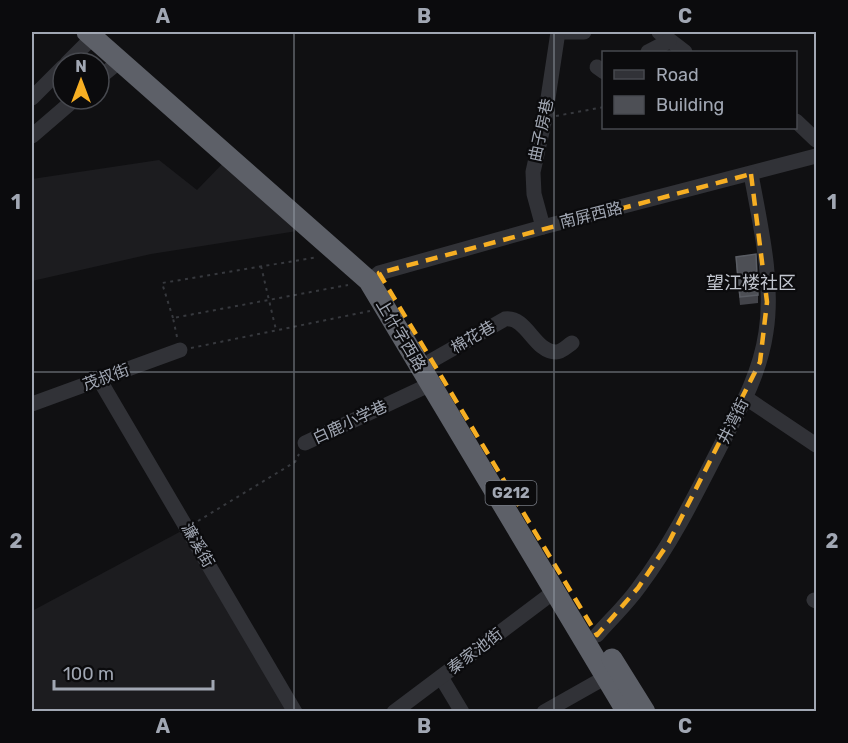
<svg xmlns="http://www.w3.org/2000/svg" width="848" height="743" font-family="Rubik,'Noto Sans SC',sans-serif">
<rect width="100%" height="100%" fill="#101012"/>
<g fill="#1c1c1f">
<polygon points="229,157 310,229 151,254 32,281 32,179 159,160 197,190"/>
<polygon points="187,528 295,712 32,712 32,611"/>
</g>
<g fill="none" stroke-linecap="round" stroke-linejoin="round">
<g stroke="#37393e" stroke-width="2" stroke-dasharray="3 4.5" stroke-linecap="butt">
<polyline points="556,116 604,107"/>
<polyline points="261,266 276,330"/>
<polyline points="173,318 162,283 318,257"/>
<polyline points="177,337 173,318 348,285"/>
<polyline points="191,348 370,311"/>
<polyline points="198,521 295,462 299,454"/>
</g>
<g stroke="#313237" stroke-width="15">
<polyline points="558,32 584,32"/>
<polyline points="659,32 685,52"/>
<polyline points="648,52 669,41"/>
<polyline points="67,63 93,37"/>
<polyline points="597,67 604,72"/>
<polyline points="99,78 120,61"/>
<polyline points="32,98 63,67"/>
<polyline points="796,121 816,140"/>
<polyline points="32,136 75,99"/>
<polyline points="543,227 534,194 533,172 545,118 558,32"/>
<polyline points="369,281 379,273 543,227 816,156"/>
<path d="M431 361 505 319C527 316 534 352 556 352 562 352 567 346 572 343"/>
<polyline points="99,379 295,712"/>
<polyline points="746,398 816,445"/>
<polyline points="32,404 180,350"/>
<polyline points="305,443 431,384"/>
<polyline points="814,600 816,601"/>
<path d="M597 635C611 619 627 604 639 587 672 543 696 494 721 445 740 409 760 374 766 332 774 281 760 224 751 174"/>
<polyline points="441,677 462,712"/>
<polyline points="394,712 555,591"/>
<polyline points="544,712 606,677"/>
</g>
<g stroke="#5d6068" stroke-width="21">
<polyline points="87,32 369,281 627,712"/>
<polyline points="612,659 645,712"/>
</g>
</g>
<polygon fill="#43444a" points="736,257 758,295 758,303 740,305 736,265"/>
<polygon fill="#4d4f55" stroke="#5a5d64" stroke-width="1.5" points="756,254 758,295 740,297 736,257"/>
<path fill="none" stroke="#f7af23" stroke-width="4.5" stroke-dasharray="12 8" stroke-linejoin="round" d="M751 174 767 302 760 362 669 542 638 588 597 635 379 273Z"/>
<path fill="none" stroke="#a1a7b3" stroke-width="1.5" stroke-opacity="0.55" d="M294 32V712M554 32V712M32 372H816"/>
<g text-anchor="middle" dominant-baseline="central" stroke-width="4.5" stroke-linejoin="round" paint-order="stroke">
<rect fill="#0b0b0d" stroke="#747881" stroke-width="1.5" x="485.5" y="481" width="51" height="24" rx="4.5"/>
<g font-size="15" font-weight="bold" fill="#a1a7b3">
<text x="511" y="493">G212</text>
</g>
<g font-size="16" fill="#a1a7b3" stroke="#0b0b0d">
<text transform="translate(541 130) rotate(-78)">曲子房巷</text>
<text transform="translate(591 215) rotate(-14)">南屏西路</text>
<text transform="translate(401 335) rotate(59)">上什字西路</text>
<text transform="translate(473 337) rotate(-30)">棉花巷</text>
<text transform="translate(106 377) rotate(-20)">茂叔街</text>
<text transform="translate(733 421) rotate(-63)">井湾街</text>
<text transform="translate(350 422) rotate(-25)">白鹿小学巷</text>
<text transform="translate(198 545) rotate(60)">濂溪街</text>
<text transform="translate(475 651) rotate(-37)">秦家池街</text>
</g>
<g font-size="18" fill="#c2c6cf" stroke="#0b0b0d">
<text x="751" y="283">望江楼社区</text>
</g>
</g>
<rect width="848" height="743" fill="none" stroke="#0b0b0d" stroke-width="66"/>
<rect x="602" y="51" width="195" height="78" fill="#0b0b0d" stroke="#47494f" stroke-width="1.5"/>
<rect x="614" y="70" width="30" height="9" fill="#313237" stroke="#47494f" stroke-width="1.5"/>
<text x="656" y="81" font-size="18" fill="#a1a7b3">Road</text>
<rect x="614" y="96" width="30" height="18" fill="#4d4f55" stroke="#47494f" stroke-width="1.5"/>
<text x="656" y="111" font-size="18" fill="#a1a7b3">Building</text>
<g transform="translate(81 81)"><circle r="28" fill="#0b0b0d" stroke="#47494f" stroke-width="1.5"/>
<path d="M0-4.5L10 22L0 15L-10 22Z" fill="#f7af23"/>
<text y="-9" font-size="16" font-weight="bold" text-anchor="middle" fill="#a1a7b3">N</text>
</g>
<path d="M54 680v9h159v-9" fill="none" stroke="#a1a7b3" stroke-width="3"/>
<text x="63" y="680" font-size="18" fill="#a1a7b3" stroke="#0b0b0d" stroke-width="4.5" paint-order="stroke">100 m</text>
<rect x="33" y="33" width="782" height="677" fill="none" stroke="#a1a7b3" stroke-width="2"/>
<g font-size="20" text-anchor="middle" font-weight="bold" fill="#a1a7b3">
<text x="163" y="23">A</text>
<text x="424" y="23">B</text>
<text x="685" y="23">C</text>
<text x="16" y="209">1</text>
<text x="832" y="209">1</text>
<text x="16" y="548">2</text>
<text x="832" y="548">2</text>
<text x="163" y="733">A</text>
<text x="424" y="733">B</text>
<text x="685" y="733">C</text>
</g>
</svg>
